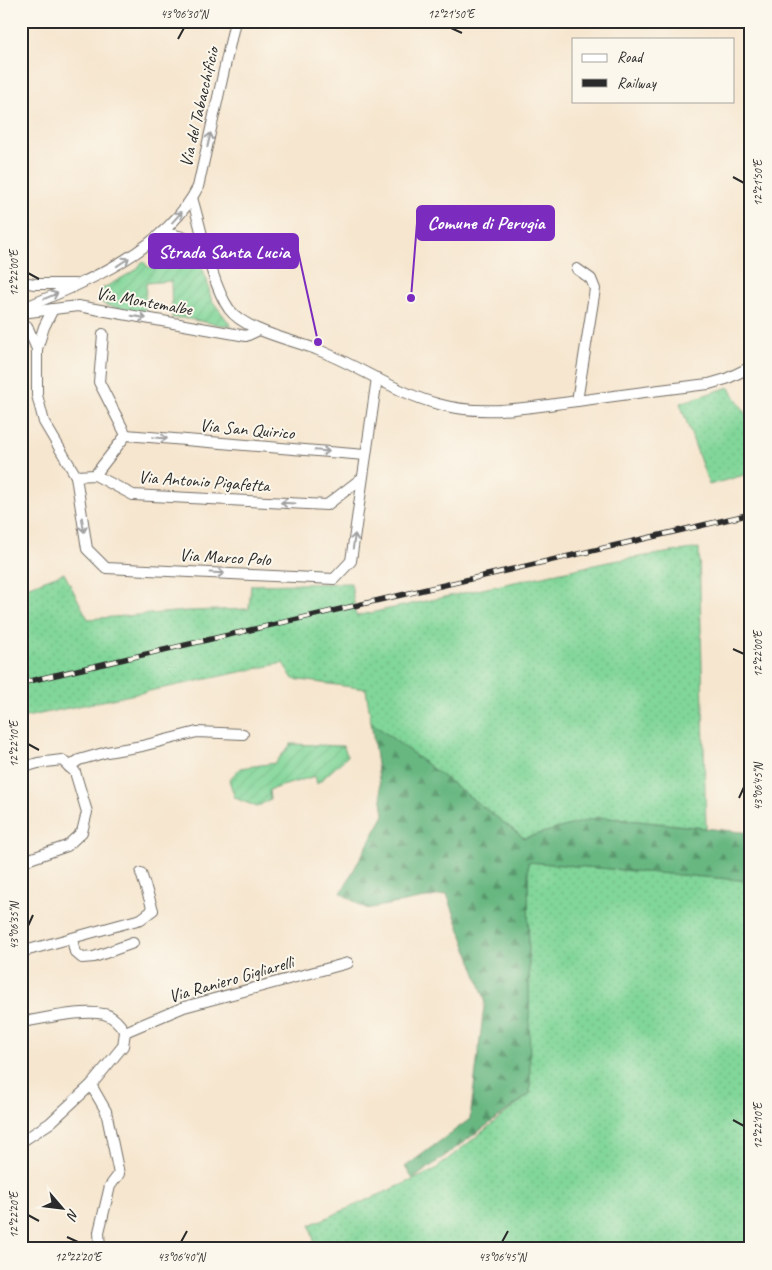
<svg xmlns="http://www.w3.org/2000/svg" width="772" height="1270" font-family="Caveat,sans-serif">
<defs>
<pattern id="grass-dots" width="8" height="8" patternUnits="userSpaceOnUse" patternTransform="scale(1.25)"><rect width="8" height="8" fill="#81d699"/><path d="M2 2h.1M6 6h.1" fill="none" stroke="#70b884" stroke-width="1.8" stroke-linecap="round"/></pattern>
<pattern id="forest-firs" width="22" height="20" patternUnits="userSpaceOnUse" patternTransform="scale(1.25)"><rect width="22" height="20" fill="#68b781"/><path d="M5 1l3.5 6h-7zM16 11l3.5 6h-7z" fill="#56956a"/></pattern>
<pattern id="garden-furrows" width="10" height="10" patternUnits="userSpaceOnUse" patternTransform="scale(1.25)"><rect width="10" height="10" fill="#81d699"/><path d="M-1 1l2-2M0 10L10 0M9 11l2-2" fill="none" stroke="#70b884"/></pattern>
</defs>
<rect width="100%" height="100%" fill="#fbf7ec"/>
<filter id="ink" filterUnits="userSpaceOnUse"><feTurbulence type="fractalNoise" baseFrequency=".02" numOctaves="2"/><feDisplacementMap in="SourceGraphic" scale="10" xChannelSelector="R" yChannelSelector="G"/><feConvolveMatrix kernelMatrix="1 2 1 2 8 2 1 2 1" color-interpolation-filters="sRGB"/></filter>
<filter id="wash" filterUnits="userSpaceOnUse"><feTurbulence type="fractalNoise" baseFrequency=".0096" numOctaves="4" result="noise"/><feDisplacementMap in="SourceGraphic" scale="20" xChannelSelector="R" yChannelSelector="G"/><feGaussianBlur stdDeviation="1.12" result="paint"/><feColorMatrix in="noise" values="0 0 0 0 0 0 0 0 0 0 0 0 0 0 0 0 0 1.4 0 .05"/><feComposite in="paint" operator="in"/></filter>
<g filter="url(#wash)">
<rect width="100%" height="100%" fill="#f6e6cf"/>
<g fill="url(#grass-dots)" stroke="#568062">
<polygon points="729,387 751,422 751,473 709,485 680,403"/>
<polygon points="699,548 706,828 599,817 524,838 371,722 366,689 293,679 283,663 21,718 21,589 64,573 88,619 187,611 249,609 251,585 351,583 356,616 613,561"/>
<polygon points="528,862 751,881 751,1249 316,1249 310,1225 433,1171 530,1094"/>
</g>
<polygon fill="url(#forest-firs)" stroke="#4a7156" points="371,722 524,838 599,817 751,833 751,881 528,862 530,1094 413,1179 405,1167 470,1119 485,999 447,894 366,909 341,893 384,815"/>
<g fill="url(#garden-furrows)" stroke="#568062">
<polygon points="162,246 188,252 199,259 207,280 211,299 232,327 183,318 172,318 171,281 146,283 145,314 108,306 102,303 100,290 136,270 143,261 148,267 160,269 158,249"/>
<polygon points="291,744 343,746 348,756 317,784 315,776 269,790 270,799 257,807 235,798 229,780 240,768 275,763"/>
</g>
</g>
<g filter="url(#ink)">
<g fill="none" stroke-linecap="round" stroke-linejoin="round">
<g stroke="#726c64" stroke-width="12">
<g id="minor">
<path d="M192 198C202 230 211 283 229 309 245 331 293 340 318 350 359 366 396 393 438 404 484 417 531 407 577 401 621 395 665 389 709 384L726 379 751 367"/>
<path d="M161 233C184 235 189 239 207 253"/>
<polyline points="21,282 35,284 75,284"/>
<path d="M21 309C84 283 165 251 198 187L235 21"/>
<polyline points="53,309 44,327 37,349 37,395 44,422 76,476 87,549 106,568 334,579 351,561 377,378"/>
<polyline points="21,313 78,306 246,336 259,330"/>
<polyline points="21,323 27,326 37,349"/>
<polyline points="103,334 99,382 126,435"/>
<polyline points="577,401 595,289 591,279 577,269"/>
<polyline points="95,475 126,435 365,455"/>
<polyline points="76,476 95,475 133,495 327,505 362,478"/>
<polyline points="69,767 79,760 107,752 142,746 197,732 243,734"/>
<polyline points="21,768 38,763 62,760 75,772 87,812 82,832 67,846 21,862"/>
<polyline points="72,939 75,952 82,958 94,957 133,943"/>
<polyline points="21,952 141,919 153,910 141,873"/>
<path d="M21 1022C44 1019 83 1009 104 1014 114 1016 120 1024 125 1032L123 1046 91 1085 50 1123 21 1142"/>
<polyline points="125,1032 184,1007 348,963"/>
<polyline points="91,1085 106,1111 119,1174 110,1186 99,1232 100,1249"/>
</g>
</g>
<use href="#minor" stroke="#fff" stroke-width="10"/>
<g stroke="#2b2b2b" stroke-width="5.5">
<polyline id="rail" points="21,683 751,514"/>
</g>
<use href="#rail" stroke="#fbf7ec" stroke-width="4" stroke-dasharray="11" stroke-linecap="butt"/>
</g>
<defs><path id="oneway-shaft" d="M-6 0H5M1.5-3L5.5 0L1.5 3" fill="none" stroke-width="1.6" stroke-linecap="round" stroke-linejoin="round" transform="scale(1.25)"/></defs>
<g stroke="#a0a0a0">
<use href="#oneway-shaft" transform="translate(209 140) rotate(-77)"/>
<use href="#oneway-shaft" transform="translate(177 217) rotate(-48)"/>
<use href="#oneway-shaft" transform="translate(123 262) rotate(-34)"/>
<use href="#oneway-shaft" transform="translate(51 296) rotate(-23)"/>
<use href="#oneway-shaft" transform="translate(139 317) rotate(10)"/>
<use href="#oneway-shaft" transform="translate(160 438) rotate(5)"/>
<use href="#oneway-shaft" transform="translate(322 451) rotate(5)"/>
<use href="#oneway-shaft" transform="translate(288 503) rotate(-177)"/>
<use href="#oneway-shaft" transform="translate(83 525) rotate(81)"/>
<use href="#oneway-shaft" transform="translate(354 541) rotate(-82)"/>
<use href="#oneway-shaft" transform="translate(217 573) rotate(3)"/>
</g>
</g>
<path fill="none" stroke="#2b2b2b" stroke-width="2" d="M451 28 462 33M178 39 184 28M733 177 744 183M28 273 39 279M733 649 744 654M28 744 39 750M739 798 744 787M28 926 33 915M733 1120 744 1126M28 1215 39 1221M67 1237 78 1242M181 1242 187 1231M502 1242 508 1231"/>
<g text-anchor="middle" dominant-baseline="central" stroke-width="4" stroke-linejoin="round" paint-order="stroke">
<g font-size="18" fill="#2b2b2b" stroke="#fbf7ec">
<text transform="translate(199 107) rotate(-77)">Via del Tabacchificio</text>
<text transform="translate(144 301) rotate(10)">Via Montemalbe</text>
<text transform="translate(247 429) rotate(5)">Via San Quirico</text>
<text transform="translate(204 481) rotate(4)">Via Antonio Pigafetta</text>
<text transform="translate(225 557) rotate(3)">Via Marco Polo</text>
<text transform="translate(231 979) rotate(-16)">Via Raniero Gigliarelli</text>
</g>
</g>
<path fill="none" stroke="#7b2cbf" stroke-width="2" d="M411 298L417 223M318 342L298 251"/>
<g fill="#7b2cbf" stroke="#fbf7ec" stroke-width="2">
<circle cx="411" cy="298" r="5"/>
<circle cx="318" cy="342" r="5"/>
</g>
<g fill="#7b2cbf" stroke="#7b2cbf" stroke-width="2">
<rect x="417" y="206" width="137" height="34" rx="5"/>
<rect x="149" y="234" width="149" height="34" rx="5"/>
</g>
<g font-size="19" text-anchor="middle" font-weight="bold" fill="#fff">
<text x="486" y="229">Comune di Perugia</text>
<text x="224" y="258">Strada Santa Lucia</text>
</g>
<rect width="772" height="1270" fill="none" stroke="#fbf7ec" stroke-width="55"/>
<rect x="572" y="38" width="162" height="65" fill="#fbf7ec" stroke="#a8a59f"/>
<rect x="582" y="54" width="25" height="8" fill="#ffffff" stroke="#a8a59f"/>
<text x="617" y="62" font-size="15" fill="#2b2b2b">Road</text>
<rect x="582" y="79" width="25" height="8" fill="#2b2b2b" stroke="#a8a59f"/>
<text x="617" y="88" font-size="15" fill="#2b2b2b">Railway</text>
<g transform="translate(62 1208) rotate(118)" stroke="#fbf7ec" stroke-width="4" paint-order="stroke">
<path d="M0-4L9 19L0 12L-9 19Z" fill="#2b2b2b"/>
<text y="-8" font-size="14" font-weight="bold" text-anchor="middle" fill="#2b2b2b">N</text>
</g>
<rect x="28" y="28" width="716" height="1214" fill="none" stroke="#2b2b2b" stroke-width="2"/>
<g font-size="12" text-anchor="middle" fill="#2b2b2b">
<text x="184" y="18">43°06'30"N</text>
<text x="451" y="18">12°21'50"E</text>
<text transform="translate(758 183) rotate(-90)" y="4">12°21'50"E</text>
<text transform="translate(14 273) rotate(-90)" y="4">12°22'00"E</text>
<text transform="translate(758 654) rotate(-90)" y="4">12°22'00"E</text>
<text transform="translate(14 744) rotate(-90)" y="4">12°22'10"E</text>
<text transform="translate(758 787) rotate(-90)" y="4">43°06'45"N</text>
<text transform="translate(14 926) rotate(-90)" y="4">43°06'35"N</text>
<text transform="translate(758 1126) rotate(-90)" y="4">12°22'10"E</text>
<text transform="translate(14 1215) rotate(-90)" y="4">12°22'20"E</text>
<text x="78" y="1261">12°22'20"E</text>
<text x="181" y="1261">43°06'40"N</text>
<text x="502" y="1261">43°06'45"N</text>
</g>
</svg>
